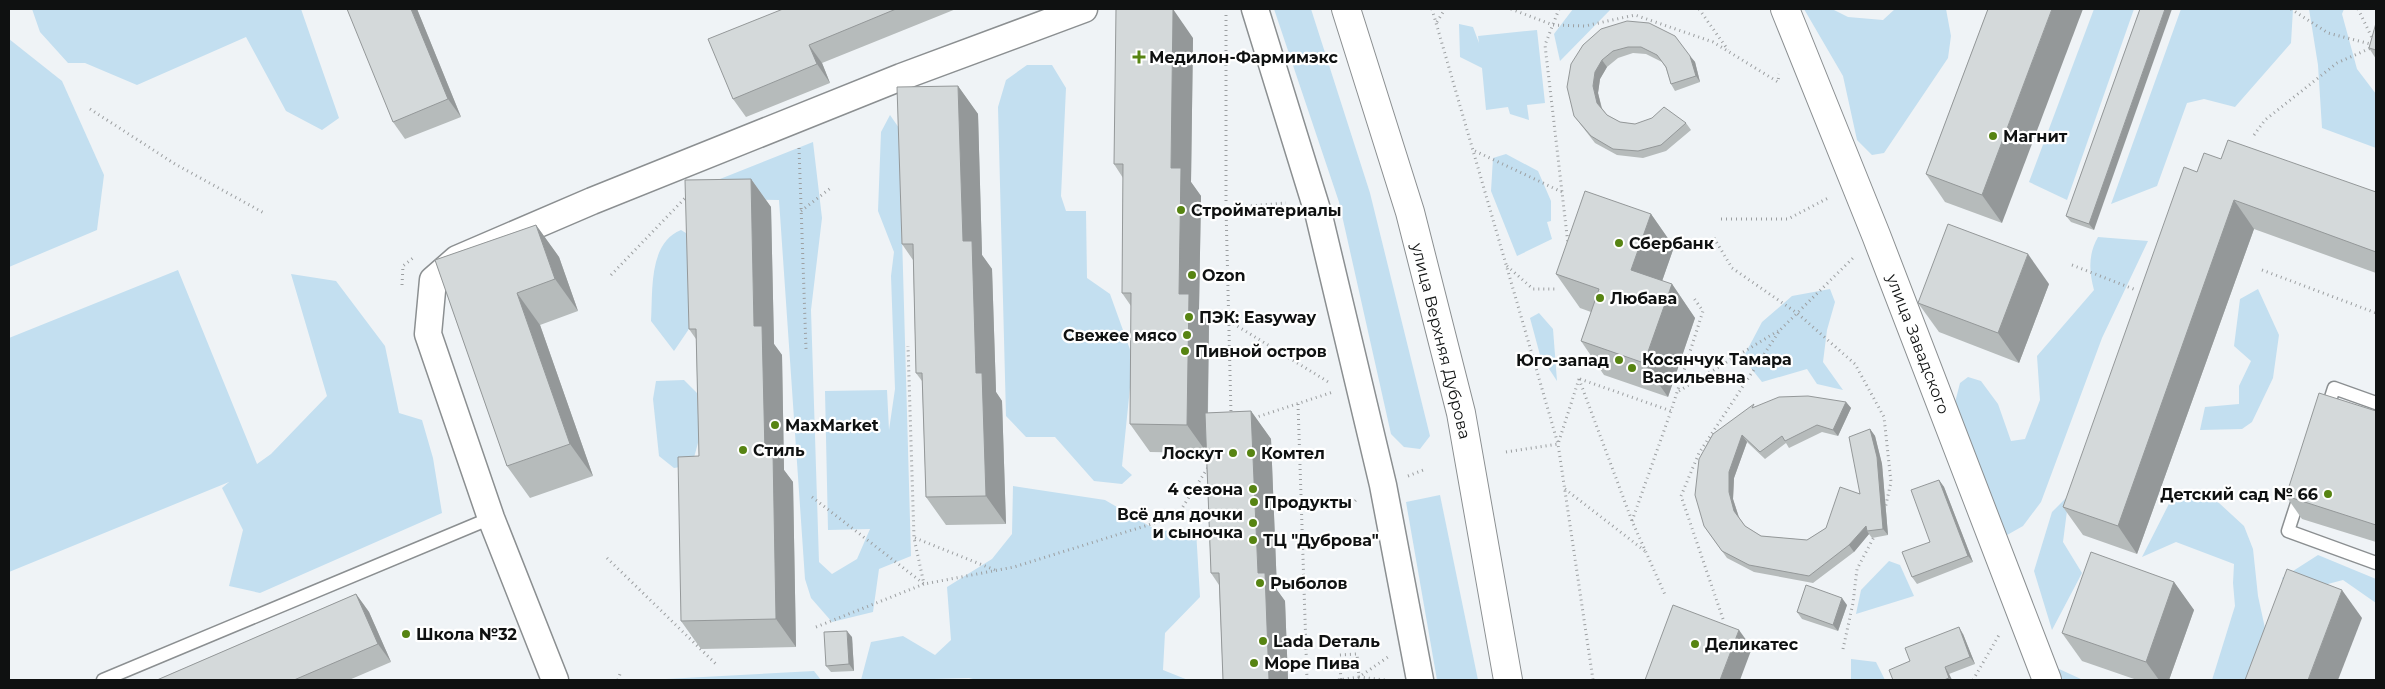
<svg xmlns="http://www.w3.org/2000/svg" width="2385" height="689" font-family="Montserrat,sans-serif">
<rect width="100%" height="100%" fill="#eff3f6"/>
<g fill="#c3dff0">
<polygon points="32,9 301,9 339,118 322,130 286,111 246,37 137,85 85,63 68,63 40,32"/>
<polygon points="1274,9 1311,9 1370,193 1430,436 1420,449 1404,447 1391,434 1339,202"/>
<polygon points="1573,9 1611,9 1560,61 1554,34"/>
<polygon points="1804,9 1832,9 1848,17 1883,20 1895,9 1946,9 1951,36 1948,58 1884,153 1872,155 1857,140 1843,76"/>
<polygon points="2094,9 2134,9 2067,200 2029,182"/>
<polygon points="2181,9 2293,9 2291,43 2235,107 2204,99 2187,103 2157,186 2111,204"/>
<polygon points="2309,9 2344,9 2342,14 2357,69 2376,94 2376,148 2322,128 2318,65"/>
<polygon points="1459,24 1473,27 1479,43 1478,36 1537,30 1545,103 1527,105 1529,120 1510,114 1508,107 1486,110 1482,68 1460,57"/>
<polygon points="9,39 62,81 104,175 97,230 9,267"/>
<polygon points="1027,65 1052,65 1066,88 1061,196 1066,211 1086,211 1087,278 1110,294 1133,358 1122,466 1132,475 1122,484 1094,481 1055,437 1026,437 1006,416 998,107 1006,80"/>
<polygon points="890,115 899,128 911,556 879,569 873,612 832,622 811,598 805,579 779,200 713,199 715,181 813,142 822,218 811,310 819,562 832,574 857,559 870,529 828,530 825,391 887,390 889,430 895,389 891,276 894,252 878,211 881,132"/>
<polygon points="1506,154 1538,171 1551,201 1551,221 1547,222 1552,239 1517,256 1491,191 1493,158"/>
<path d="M681 230 689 235 693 323 674 351 651 321C653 292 648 243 681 230Z"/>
<path d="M2098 237 2148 241 2102 338 2041 502 2023 526 2000 539 1952 414 1960 383 1968 377 1981 381 1998 404 2011 441 2025 439 2040 400 2037 356 2094 290C2089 272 2088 254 2098 237Z"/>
<polygon points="178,270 257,464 271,454 327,396 291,274 336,281 385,346 399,413 422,420 433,458 442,513 260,593 229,586 243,530 222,488 229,482 9,572 9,338"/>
<polygon points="1830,289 1835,302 1827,330 1823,362 1843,390 1817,384 1807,369 1762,382 1743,358 1762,322 1792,296"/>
<polygon points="2258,289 2279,335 2273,378 2252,422 2242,429 2200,430 2205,407 2239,404 2239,386 2251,361 2234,346 2240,299"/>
<polygon points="1539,313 1553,329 1557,381 1540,355 1530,318"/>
<polygon points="684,380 702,398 705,417 692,465 674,468 659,456 653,399 656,381"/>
<polygon points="1013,486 1105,500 1158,531 1196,530 1200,597 1165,633 1163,670 1188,680 977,680 969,678 934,679 934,680 861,680 871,642 903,636 935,655 951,640 947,587 992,559 1012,534"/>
<polygon points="2187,490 2219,503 2244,526 2253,549 2258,596 2271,656 2262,680 2212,680 2235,606 2233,583 2234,564 2176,542 2142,557 2175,492"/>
<polygon points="1440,495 1478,680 1437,680 1406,502"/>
<polygon points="2069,495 2063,542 2082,573 2052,630 2034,571 2052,512"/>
<polygon points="2318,555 2376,579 2376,603 2343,580 2290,594 2282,578"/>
<polygon points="1889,561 1900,565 1914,596 1856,614 1861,590"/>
<polygon points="1851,659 1876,662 1885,680 1851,680"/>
<polygon points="2057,668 2083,680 2061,680"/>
<polygon points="814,671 821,680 647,680"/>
</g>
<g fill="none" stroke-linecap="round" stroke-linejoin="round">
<g stroke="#8b8f91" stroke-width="15">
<g id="service">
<polyline points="2326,413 2334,388 2376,403"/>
<polyline points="2300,494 2288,531 2376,563"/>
<polyline points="103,680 491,518"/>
</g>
</g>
<g stroke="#8b8f91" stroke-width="29">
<g id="minor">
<polyline points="1255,9 1319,216 1383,485 1420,680"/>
<polyline points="555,680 491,518 428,334 433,280 457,259 592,201 901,77 1084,9"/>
</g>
</g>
<g stroke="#8b8f91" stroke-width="30">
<polyline id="tertiary" points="1785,9 1876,235 2047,680"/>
</g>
<g stroke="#8b8f91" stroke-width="30">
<polyline id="secondary" points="1346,9 1410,212 1461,413 1508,680"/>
</g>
<g stroke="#9c9fa1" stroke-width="3" stroke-dasharray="1 4" stroke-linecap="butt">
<polyline points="1432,9 1558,444 1593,680"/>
<polyline points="1511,9 1553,25 1585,26 1635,15 1713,42 1778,82 1779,74"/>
<polyline points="1559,9 1545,45 1568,244"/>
<polyline points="1699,9 1728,50"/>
<polyline points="2291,9 2328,33 2374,45"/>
<polyline points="2358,9 2373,40"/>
<polyline points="1226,15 1226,208 1231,414"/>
<polyline points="1437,22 1445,9"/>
<polyline points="90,109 175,164 264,213"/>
<polyline points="2254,135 2265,120 2337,63 2373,47"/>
<polyline points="799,148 806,349"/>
<polyline points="1475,151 1562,192"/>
<polyline points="1226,208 1286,203"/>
<polyline points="801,211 832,187"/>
<polyline points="1721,219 1788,219 1830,197"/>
<polyline points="1714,238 1732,268 1797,313 1855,364 1884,417 1891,482 1885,509"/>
<polyline points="2072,265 2136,290"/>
<polyline points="1507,266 1533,289 1558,289"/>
<polyline points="2262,270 2376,313"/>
<polyline points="611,275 688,195"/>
<polyline points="402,285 403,266 413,258"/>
<polyline points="1229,321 1330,383"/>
<polyline points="1579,379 1632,521 1666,597"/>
<polyline points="1580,379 1671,411 1703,311 1693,297"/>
<polyline points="1679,391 1778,331"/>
<polyline points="1298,404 1307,680"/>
<polyline points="1254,418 1333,392"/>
<polyline points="1506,452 1558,444 1579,379"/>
<polyline points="1408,476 1426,469"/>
<polyline points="1565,489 1645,551"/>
<polyline points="812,497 924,584 1014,567 1177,516 1209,466"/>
<polyline points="1301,506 1353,503 1357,499"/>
<polyline points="1632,521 1671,411"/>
<polyline points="915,538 995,570"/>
<polyline points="607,558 718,666"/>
<polyline points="1723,619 1681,496 1699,453 1780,330 1853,258"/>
<polyline points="816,627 924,584 914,538 908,346"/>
<polyline points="1843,649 1853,603 1857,569 1875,535"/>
<polyline points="1341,679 1339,655 1357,654 1359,677 1385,680"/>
<polyline points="618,680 620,674"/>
<polyline points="1338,680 1359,677 1388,657"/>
<polyline points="1973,680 1999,635"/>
</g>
<use href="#service" stroke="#fff" stroke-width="12"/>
<use href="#minor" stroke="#fff" stroke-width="26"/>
<use href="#tertiary" stroke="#fff" stroke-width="28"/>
<use href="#secondary" stroke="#fff" stroke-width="28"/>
</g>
<g fill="#b6bbbb">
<polygon points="417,9 461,117 405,139 393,122"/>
<polygon points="783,9 956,9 822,63 830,83 746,117 733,99"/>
<polygon points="1988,9 2002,223 1945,202 1926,174"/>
<polygon points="2140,9 2094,230 2071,222 2066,216"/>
<polygon points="2376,23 2376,59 2369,48"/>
<polygon points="1601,29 1690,56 1695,62 1700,82 1675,91 1671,84 1666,68 1662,62 1646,54 1633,53 1618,58 1607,67 1600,79 1598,93 1602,108 1607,115 1620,122 1635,124 1686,123 1691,130 1666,151 1643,158 1617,155 1595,143 1574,116"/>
<polygon points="1193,38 1191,182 1201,196 1199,309 1209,323 1208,413 1251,411 1271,439 1277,590 1285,601 1288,680 1223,680 1219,585 1211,573 1206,453 1150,452 1130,424 1131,306 1122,293 1123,178 1114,164"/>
<polygon points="958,86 978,114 982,255 992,269 996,392 1002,401 1006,524 946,525 926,497 922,381 916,373 913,260 902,244"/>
<polygon points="2197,172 2376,192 2376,273 2254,229 2137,554 2083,535 2063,507"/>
<polygon points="751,179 771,207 774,344 782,355 784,470 793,482 796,647 701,649 681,621 699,456 696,339 689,329"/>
<polygon points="1651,214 1674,247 1662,281 1672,284 1695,318 1668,397 1604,375 1581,341 1591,312 1580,308 1556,274"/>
<polygon points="536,225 559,257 578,311 540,325 593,476 530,498 507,466 435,260"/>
<polygon points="2049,284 2019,363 1939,332 1918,303"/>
<polygon points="1846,402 1851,408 1838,436 1822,432 1789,448 1786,443 1765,459 1747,442 1734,478 1733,499 1739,517 1745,526 1761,536 1807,540 1826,528 1860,494 1870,429 1875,436 1882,464 1888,535 1872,538 1869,534 1854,552 1813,583 1754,572 1727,558 1704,526 1755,406"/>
<polygon points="2376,411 2376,542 2302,519 2286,496"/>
<polygon points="1939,480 1944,487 1973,562 1917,584 1912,577 1930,542"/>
<polygon points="2174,582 2194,610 2169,680 2137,680 2082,661 2062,633"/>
<polygon points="356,594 369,612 391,662 349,680 157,680"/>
<polygon points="1847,605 1838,631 1802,619 1797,612"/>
<polygon points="1963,634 1975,664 1949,674 1952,680 1893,680 1910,661"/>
<polygon points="852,637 854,671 831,672 826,666"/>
</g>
<g fill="#949899">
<polygon points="411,9 417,9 461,117 448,99"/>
<polygon points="1173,9 1193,38 1191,182 1201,196 1199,309 1209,323 1207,453 1187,425 1171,168"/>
<polygon points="2052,9 2083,9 2002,223 1982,195"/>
<polygon points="2165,9 2172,9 2094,230 2089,224"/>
<polygon points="809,45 822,63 830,83 817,64"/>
<polygon points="1690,56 1695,62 1700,82 1696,76"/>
<polygon points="1602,60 1607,67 1600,79 1598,93 1602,110 1597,103 1593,86 1595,72"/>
<polygon points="958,86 978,114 982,255 992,269 996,392 1002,401 1006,524 986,496 976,373 963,241"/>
<polygon points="751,179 771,207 774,344 782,355 784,470 793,482 796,647 776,619 765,453 754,326"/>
<polygon points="2234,200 2254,229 2137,554 2118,526"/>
<polygon points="1651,214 1674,247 1654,304 1631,270"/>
<polygon points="536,225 559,257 578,311 555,279"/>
<polygon points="2028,254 2049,284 2019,363 1998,333"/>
<polygon points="1672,284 1695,318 1668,397 1644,363"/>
<polygon points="517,293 540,325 593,476 570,444"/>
<polygon points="1846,402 1851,408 1838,436 1833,430"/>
<polygon points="1251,411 1271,439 1277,590 1285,601 1288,680 1269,680 1258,573"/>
<polygon points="1870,429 1875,436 1882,464 1888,535 1883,529"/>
<polygon points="1742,435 1747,442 1734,478 1733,499 1739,518 1734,511 1729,492 1729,472"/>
<polygon points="1939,480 1944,487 1973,562 1968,556"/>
<polygon points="1866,526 1867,531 1869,534 1854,552 1849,545"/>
<polygon points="2174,582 2194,610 2169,680 2159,680 2146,662"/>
<polygon points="2342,590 2362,618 2338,680 2308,680"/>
<polygon points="356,594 369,612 391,662 378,644"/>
<polygon points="1842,598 1847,605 1838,631 1833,625"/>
<polygon points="1959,627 1963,634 1975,664 1970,657"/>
<polygon points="1739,630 1752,648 1740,680 1720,680"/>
<polygon points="847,631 852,637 854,671 849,664"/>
<polygon points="1945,667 1949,674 1952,680 1951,680 1949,678"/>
</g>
<g fill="#d4d9da" stroke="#949899">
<polygon points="347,9 411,9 448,99 393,122"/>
<polygon points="783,9 896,9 809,45 817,64 733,99 708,39"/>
<polygon points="1116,9 1173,9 1171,168 1181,168 1179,294 1189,294 1187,425 1130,424 1131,293 1122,293 1123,164 1114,164"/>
<polygon points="1988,9 2052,9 1982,195 1926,174"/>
<polygon points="2140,9 2165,9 2089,224 2066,216"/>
<polygon points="1627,21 1649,23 1675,36 1690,56 1696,76 1671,84 1666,67 1657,55 1641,47 1628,47 1613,51 1602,60 1595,72 1593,86 1597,103 1607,115 1620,122 1635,124 1652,118 1664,107 1686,123 1661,145 1638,151 1613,149 1591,136 1574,116 1567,87 1571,64 1583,45 1601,29"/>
<polygon points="2376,23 2376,50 2369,48"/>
<polygon points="958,86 963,241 972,241 976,373 982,373 986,496 926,497 922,373 916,373 913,244 902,244 897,87"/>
<polygon points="2228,140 2376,192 2376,252 2234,200 2118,526 2063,507 2184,167 2197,172 2204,153 2221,159"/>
<polygon points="751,179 754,326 762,326 765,453 773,453 776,619 681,621 678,457 699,456 696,329 689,329 685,180"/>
<polygon points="1585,191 1651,214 1631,270 1672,284 1644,363 1581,341 1599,289 1556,274"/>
<polygon points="1948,224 2028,254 1998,333 1918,303"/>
<polygon points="536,225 555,279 517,293 570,444 507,466 435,260"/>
<polygon points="2319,393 2376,411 2376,525 2286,496"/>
<polygon points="1808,396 1846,402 1833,430 1817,425 1785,441 1782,436 1760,452 1742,435 1729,472 1729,492 1734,511 1745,526 1761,536 1807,540 1826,528 1840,487 1860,494 1849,437 1870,429 1877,457 1883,529 1867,531 1866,526 1849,545 1809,576 1749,565 1722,551 1704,526 1695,495 1699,459 1713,434 1754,404 1752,408 1779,397"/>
<polygon points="1251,411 1258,573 1265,573 1269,680 1223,680 1219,573 1211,573 1205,413"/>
<polygon points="1939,480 1968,556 1912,577 1902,552 1930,542 1911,490"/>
<polygon points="2091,552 2174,582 2146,662 2062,633"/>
<polygon points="2287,569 2342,590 2308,680 2245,680"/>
<polygon points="1806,585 1842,598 1833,625 1797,612"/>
<polygon points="356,594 378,644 294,680 157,680"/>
<polygon points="1673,605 1739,630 1720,680 1645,680"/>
<polygon points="1959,627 1970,657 1945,667 1949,678 1944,680 1893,680 1889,670 1910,661 1905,648"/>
<polygon points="847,631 849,664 826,666 824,632"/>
</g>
<g fill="#578412" stroke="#fff" stroke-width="2">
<path d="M1136.5 49.5h5v5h5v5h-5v5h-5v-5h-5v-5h5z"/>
<circle cx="1993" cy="136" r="5"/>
<circle cx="1181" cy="210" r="5"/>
<circle cx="1619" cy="243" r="5"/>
<circle cx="1192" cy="275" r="5"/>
<circle cx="1600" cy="298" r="5"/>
<circle cx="1189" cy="317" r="5"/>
<circle cx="1187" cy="335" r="5"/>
<circle cx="1185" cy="351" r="5"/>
<circle cx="1619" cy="360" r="5"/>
<circle cx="1632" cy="368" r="5"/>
<circle cx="775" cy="425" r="5"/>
<circle cx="743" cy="450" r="5"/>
<circle cx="1233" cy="453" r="5"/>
<circle cx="1251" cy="453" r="5"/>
<circle cx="1253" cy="489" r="5"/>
<circle cx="2328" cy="494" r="5"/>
<circle cx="1254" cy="502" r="5"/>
<circle cx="1253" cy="523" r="5"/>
<circle cx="1253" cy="540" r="5"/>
<circle cx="1260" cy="583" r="5"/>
<circle cx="406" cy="634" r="5"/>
<circle cx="1263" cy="641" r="5"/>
<circle cx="1695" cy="644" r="5"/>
<circle cx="1254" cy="663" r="5"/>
</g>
<g text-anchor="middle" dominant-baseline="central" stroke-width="4.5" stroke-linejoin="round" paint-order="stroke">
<g font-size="16" font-weight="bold" fill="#0f1111" stroke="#fff" text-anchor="start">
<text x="1149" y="57">Медилон-Фармимэкс</text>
<text x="2003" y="136">Магнит</text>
<text x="1191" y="210">Стройматериалы</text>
<text x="1629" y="243">Сбербанк</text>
<text x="1202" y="275">Ozon</text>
<text x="1610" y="298">Любава</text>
<text x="1199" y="317">ПЭК: Easyway</text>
<text x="1177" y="335" text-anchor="end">Свежее мясо</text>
<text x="1195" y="351">Пивной остров</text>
<text x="1642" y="359">Косянчук Тамара<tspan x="1642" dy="18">Васильевна</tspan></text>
<text x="1609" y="360" text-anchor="end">Юго-запад</text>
<text x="785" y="425">MaxMarket</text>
<text x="753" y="450">Стиль</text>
<text x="1223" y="453" text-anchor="end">Лоскут</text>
<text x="1261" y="453">Комтел</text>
<text x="1243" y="489" text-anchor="end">4 сезона</text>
<text x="2318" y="494" text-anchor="end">Детский сад № 66</text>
<text x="1264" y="502">Продукты</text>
<text x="1243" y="514" text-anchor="end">Всё для дочки<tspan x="1243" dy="18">и сыночка</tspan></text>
<text x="1263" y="540">ТЦ "Дуброва"</text>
<text x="1270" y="583">Рыболов</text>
<text x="416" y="634">Школа №32</text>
<text x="1273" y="641">Lada Dеталь</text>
<text x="1705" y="644">Деликатес</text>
<text x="1264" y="663">Море Пива</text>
</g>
<g font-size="16" fill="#0f1111" stroke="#fff">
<text transform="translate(1441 341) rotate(76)">улица Верхняя Дуброва</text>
<text transform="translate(1918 344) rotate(69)">улица Завадского</text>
</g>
</g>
<rect width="2385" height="689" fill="none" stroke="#0f1111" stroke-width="20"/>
</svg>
